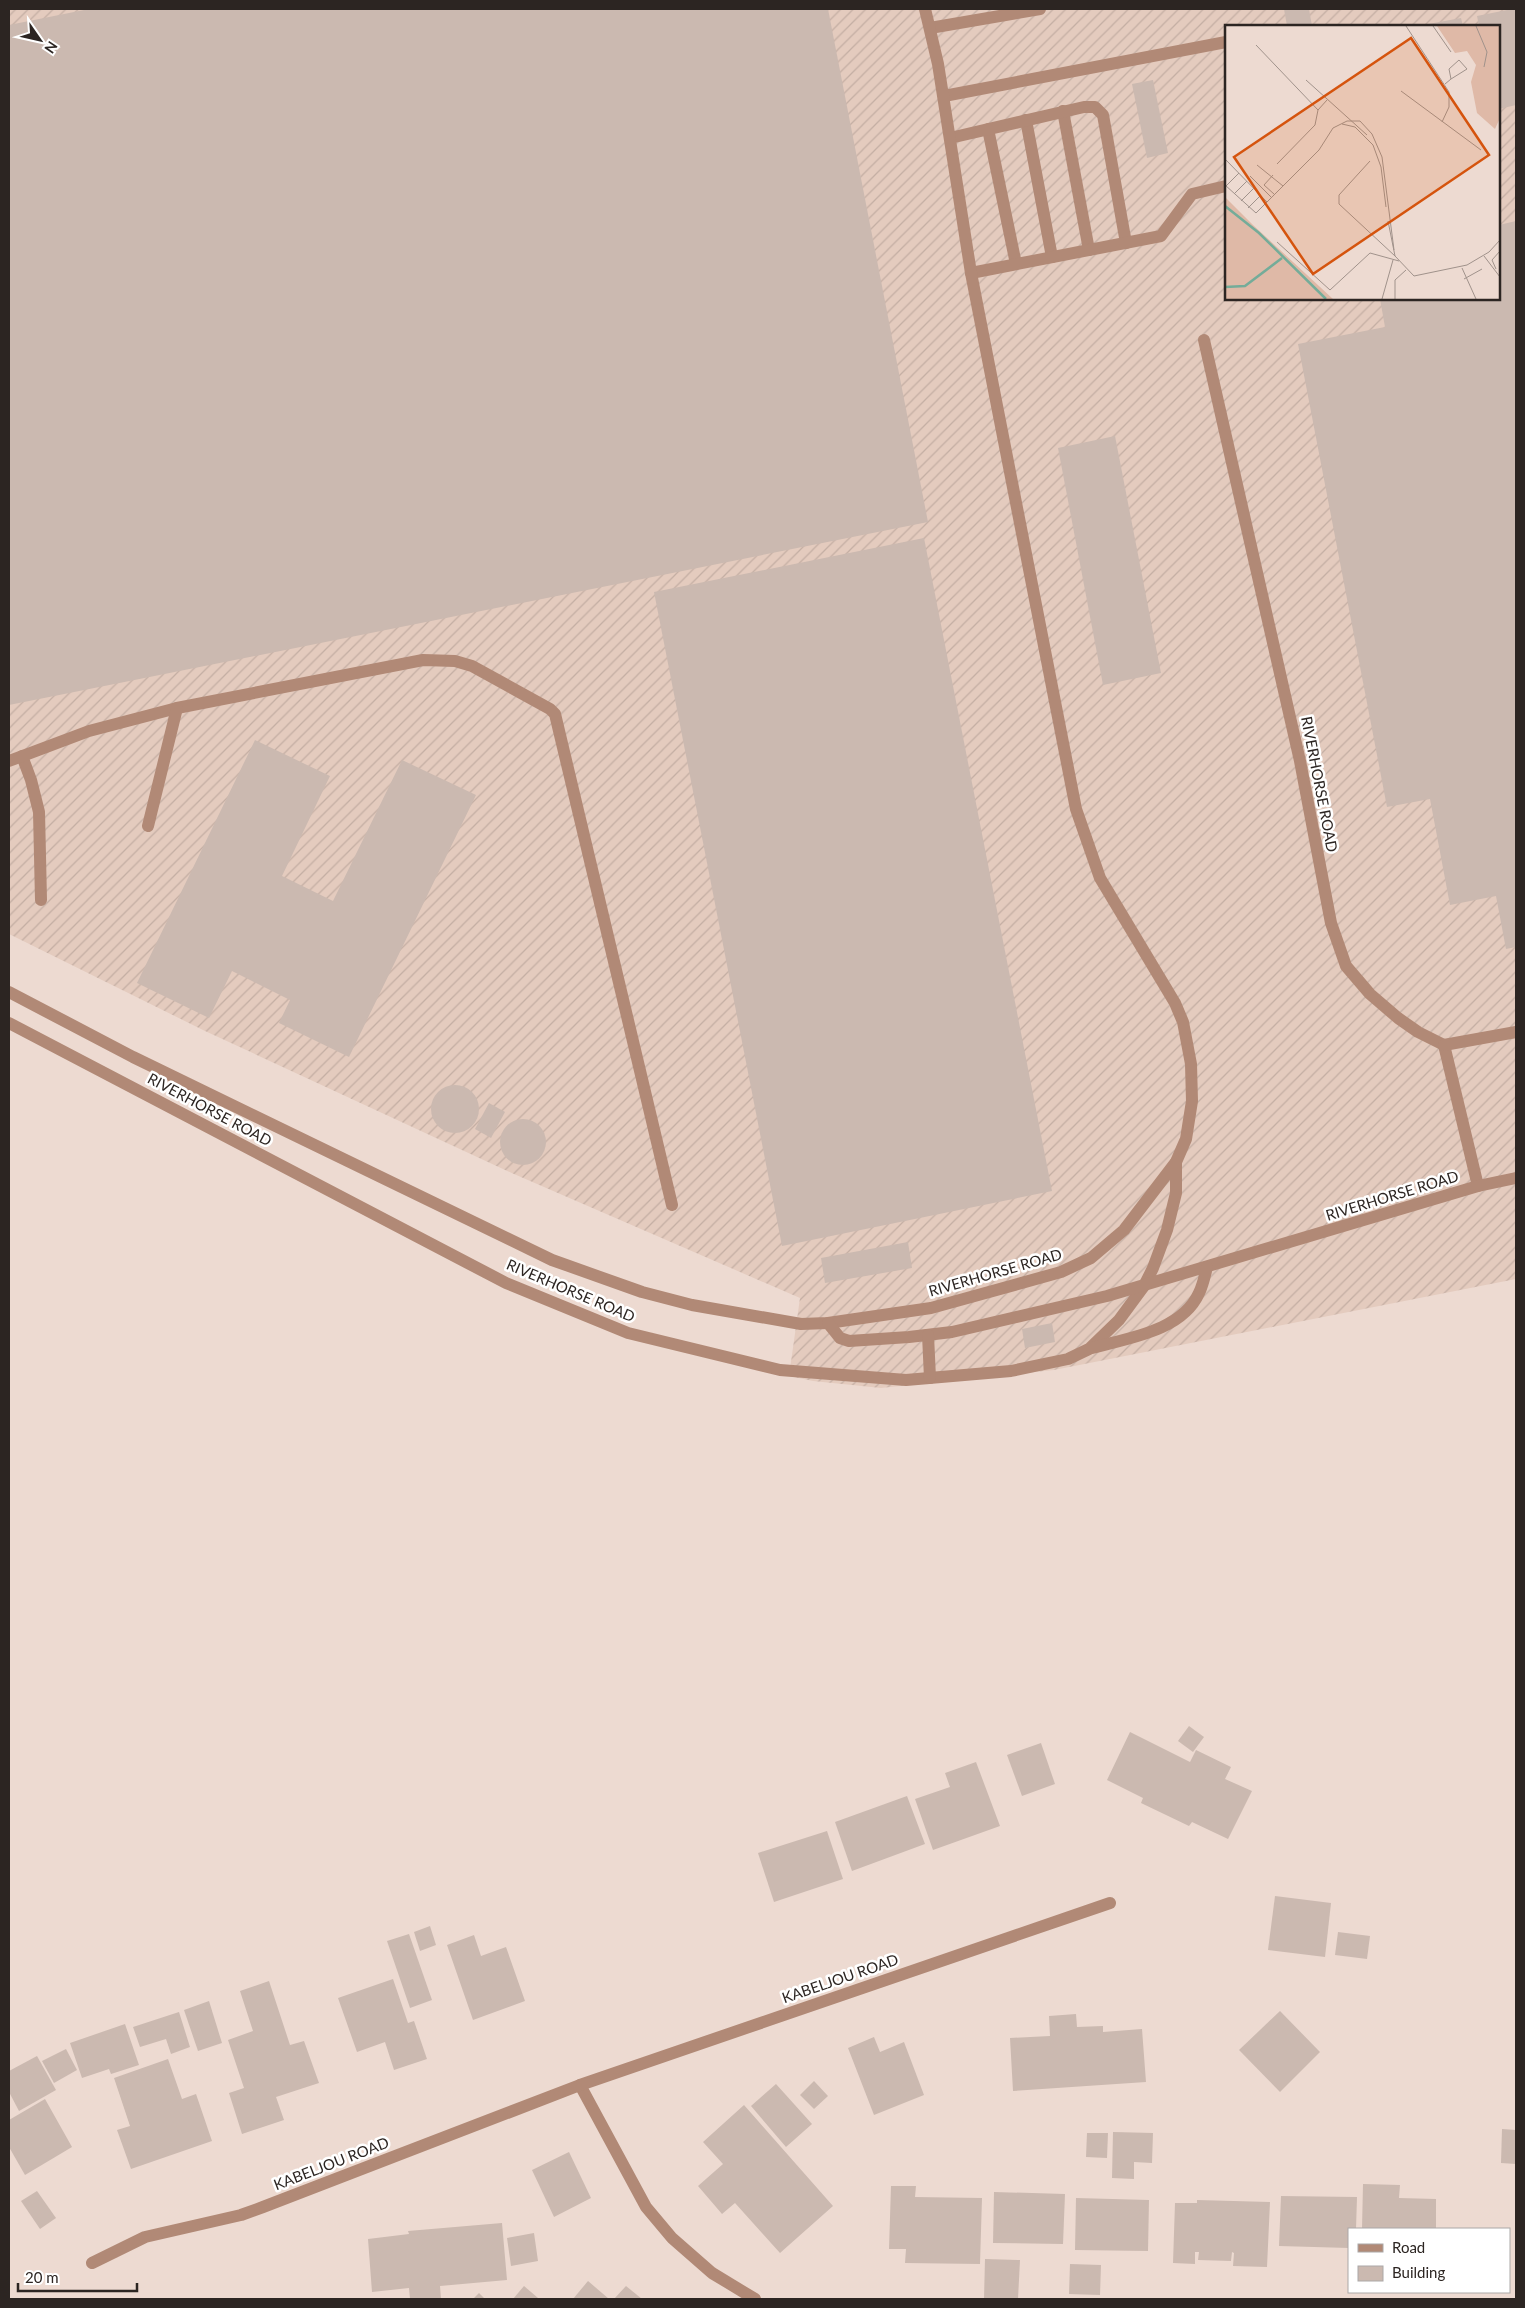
<svg xmlns="http://www.w3.org/2000/svg" width="1525" height="2308" font-family="Lato,sans-serif">
<defs>
<pattern id="industrial-furrows" width="10" height="10" patternUnits="userSpaceOnUse" patternTransform="scale(1.25)"><rect width="10" height="10" fill="#e4cbbe"/><path d="M-1 1l2-2M0 10L10 0M9 11l2-2" fill="none" stroke="#c4aea3"/></pattern>
</defs>
<rect width="100%" height="100%" fill="#eddad1"/>
<path fill="url(#industrial-furrows)" fill-rule="evenodd" d="M9 9H1516V1279L1054 1370 881 1388 813 1381 789 1376 800 1298 514 1174 205 1031 9 934ZM1226 26H1499V299H1226Z"/>
<g fill="#cbb9b0">
<polygon points="89,9 828,9 928,522 9,705 9,25"/>
<polygon points="1284,9 1309,9 1312,26 1287,26"/>
<polygon points="1512,9 1516,9 1516,105 1499,109 1499,26 1479,26 1477,16"/>
<polygon points="1461,18 1463,26 1423,26 1423,25"/>
<polygon points="1153,80 1168,153 1147,158 1132,84"/>
<polygon points="1516,221 1516,947 1506,949 1496,896 1450,905 1430,799 1387,807 1298,344 1385,327 1380,299 1499,299 1499,225"/>
<polygon points="1115,436 1161,673 1103,685 1058,448"/>
<polygon points="924,538 1052,1191 782,1246 654,592"/>
<polygon points="255,740 330,776 282,876 333,901 402,760 476,795 349,1057 279,1023 290,1000 232,971 209,1018 137,983"/>
<circle cx="455" cy="1109" r="24"/>
<polygon points="489,1103 505,1112 491,1138 475,1129"/>
<circle cx="523" cy="1142" r="23"/>
<polygon points="908,1242 912,1268 825,1283 821,1258"/>
<polygon points="1052,1323 1055,1342 1025,1348 1022,1329"/>
<polygon points="1189,1726 1204,1737 1193,1752 1178,1741"/>
<polygon points="1130,1732 1190,1762 1196,1750 1231,1767 1225,1779 1252,1791 1228,1839 1192,1822 1189,1826 1141,1803 1143,1798 1107,1780"/>
<polygon points="1041,1743 1055,1784 1022,1796 1007,1755"/>
<polygon points="976,1762 1000,1826 933,1850 915,1799 950,1787 945,1773"/>
<polygon points="907,1796 925,1844 852,1871 835,1822"/>
<polygon points="827,1831 843,1879 774,1902 758,1853"/>
<polygon points="1275,1896 1331,1903 1325,1957 1268,1950"/>
<polygon points="430,1926 436,1945 420,1951 414,1932"/>
<polygon points="1338,1932 1370,1936 1367,1959 1335,1955"/>
<polygon points="409,1934 432,2000 410,2008 387,1941"/>
<polygon points="474,1935 481,1956 506,1947 525,2001 473,2020 447,1945"/>
<polygon points="393,1979 408,2023 414,2021 427,2059 394,2070 385,2042 357,2052 338,1998"/>
<polygon points="269,1981 290,2045 304,2041 319,2083 276,2097 284,2120 242,2134 229,2093 244,2088 228,2040 253,2031 240,1991"/>
<polygon points="209,2001 222,2043 198,2051 184,2010"/>
<polygon points="1280,2011 1320,2052 1280,2092 1239,2050"/>
<polygon points="179,2012 190,2047 171,2054 166,2039 140,2047 133,2027"/>
<polygon points="1076,2014 1077,2027 1103,2026 1103,2032 1142,2029 1146,2082 1013,2091 1010,2038 1050,2036 1049,2016"/>
<polygon points="125,2024 139,2065 111,2074 109,2069 82,2078 70,2043"/>
<polygon points="874,2037 880,2052 904,2042 924,2095 874,2115 848,2048"/>
<polygon points="66,2049 77,2070 54,2083 42,2061"/>
<polygon points="37,2056 56,2090 19,2111 9,2092 9,2071"/>
<polygon points="168,2059 182,2099 196,2094 212,2141 131,2169 117,2130 130,2126 114,2078"/>
<polygon points="814,2081 828,2096 814,2109 800,2095"/>
<polygon points="776,2084 812,2124 786,2147 751,2106"/>
<polygon points="45,2099 72,2147 25,2175 9,2147 9,2120"/>
<polygon points="744,2105 833,2206 780,2253 735,2203 722,2214 698,2186 723,2164 703,2142"/>
<polygon points="1502,2129 1516,2130 1516,2164 1501,2163"/>
<polygon points="1113,2132 1153,2133 1152,2163 1134,2162 1134,2179 1112,2178"/>
<polygon points="1087,2133 1108,2133 1107,2158 1086,2157"/>
<polygon points="569,2152 591,2198 554,2217 532,2170"/>
<polygon points="1363,2184 1400,2185 1399,2198 1436,2199 1436,2229 1362,2229"/>
<polygon points="891,2186 916,2186 915,2197 982,2198 980,2264 905,2263 906,2249 889,2249"/>
<polygon points="37,2191 56,2218 40,2229 21,2201"/>
<polygon points="994,2192 1065,2194 1063,2244 993,2243"/>
<polygon points="1281,2196 1357,2197 1356,2229 1349,2229 1349,2248 1279,2246"/>
<polygon points="1076,2198 1149,2200 1148,2251 1075,2250"/>
<polygon points="1197,2200 1270,2202 1267,2267 1233,2266 1234,2253 1232,2252 1231,2261 1198,2260 1199,2252 1195,2252 1195,2264 1173,2263 1175,2203 1197,2203"/>
<polygon points="502,2223 507,2280 440,2286 441,2299 410,2299 409,2288 372,2292 368,2239 409,2234 408,2231"/>
<polygon points="534,2233 538,2261 511,2266 507,2238"/>
<polygon points="985,2259 1020,2260 1018,2299 984,2299"/>
<polygon points="1070,2264 1101,2265 1100,2295 1069,2294"/>
<polygon points="588,2281 609,2299 573,2299"/>
<polygon points="524,2286 538,2298 537,2299 513,2299"/>
<polygon points="626,2286 642,2299 614,2299"/>
<polygon points="479,2293 485,2299 473,2299"/>
</g>
<g fill="none" stroke-linecap="round" stroke-linejoin="round">
<g stroke="#b18976" stroke-width="12">
<polyline points="930,28 1040,9"/>
<polyline points="944,96 1226,42"/>
<polyline points="1063,111 1089,250"/>
<polyline points="1026,120 1052,257"/>
<polyline points="988,129 1016,264"/>
<polyline points="950,138 1084,107 1095,107 1103,115 1126,243"/>
<polyline points="971,273 1161,236 1192,194 1226,186"/>
<polyline points="1204,340 1300,761 1331,923 1346,966 1370,994 1398,1018 1418,1032 1444,1045"/>
<polyline points="22,756 31,780 39,812 41,900"/>
<polyline points="9,761 89,731 177,708 423,660 455,661 472,666 550,709 555,714 672,1205"/>
<polyline points="148,826 177,708"/>
<polyline points="9,992 133,1057 552,1260 642,1292 692,1305 801,1324 828,1323 931,1308 1061,1272 1091,1258 1124,1230 1176,1162 1186,1139 1192,1101 1191,1064 1183,1022 1175,1003 1100,878 1076,809 971,273 938,64 925,9"/>
<polyline points="9,1023 506,1283 628,1333 780,1370 906,1380 1011,1371 1068,1359 1089,1349 1119,1320 1144,1286 1153,1268 1167,1230 1176,1193 1176,1162"/>
<polyline points="1444,1045 1478,1186"/>
<polyline points="1444,1045 1516,1032"/>
<polyline points="828,1323 840,1338 849,1341 909,1337 952,1332 1107,1296 1478,1186 1516,1178"/>
<polyline points="928,1335 930,1378"/>
<path d="M1092 1348C1128 1338 1182 1331 1199 1293 1203 1285 1205 1275 1207 1267"/>
<polyline points="580,2085 646,2207 672,2238 712,2273 755,2299"/>
<polyline points="92,2263 145,2237 241,2215 263,2207 580,2085 1110,1903"/>
</g>
</g>
<g text-anchor="middle" dominant-baseline="central" stroke-width="5" stroke-linejoin="round" paint-order="stroke">
<g font-size="15" fill="#2c2522" stroke="#fff">
<text transform="translate(1320 784) rotate(79)">RIVERHORSE ROAD</text>
<text transform="translate(210 1109) rotate(28)">RIVERHORSE ROAD</text>
<text transform="translate(1392 1195) rotate(-17)">RIVERHORSE ROAD</text>
<text transform="translate(995 1272) rotate(-16)">RIVERHORSE ROAD</text>
<text transform="translate(571 1290) rotate(23)">RIVERHORSE ROAD</text>
<text transform="translate(840 1978) rotate(-19)">KABELJOU ROAD</text>
<text transform="translate(331 2163) rotate(-21)">KABELJOU ROAD</text>
</g>
</g>
<g transform="translate(1225 25)">
<rect width="275" height="275" fill="#eddad1"/>
<path d="M0 172 28 200 108 274H0Z" fill="#dfb9a7"/>
<path d="M212 1H275V93L270 104 252 88 246 57 251 40 242 26 230 28Z" fill="#dfb9a7"/>
<path fill="none" stroke="#74ac99" stroke-width="2.5" d="M0 181 34 208 101 274M0 262 20 261 57 233"/>
<path fill="none" stroke="#a0928b" stroke-width="1" d="M181 1 224 67V82L217 97M208 1 226 27M251 1 262 27 259 42M31 20 93 85M81 55 142 110M220 59 226 54 224 44 234 35 242 44 226 54M176 66 256 125M117 99 130 102 148 120 156 142 161 182M0 134 42 177M145 136 114 170V179L170 231M52 139 90 100 93 85 102 75M32 140 58 161M48 150 39 160 49 169M25 151 46 172M0 160 31 188 94 125 108 103 122 96H135L147 109 157 132 169 225M1 161 14 148M9 169 22 156M16 176 29 163M23 183 36 170M163 196 170 231 189 251 242 240 264 227 275 215M52 217 105 265 145 228 174 236M259 231 275 252M237 243 251 274M271 244 267 235 275 226M239 254 257 244M157 274 168 235M170 274V255L181 245"/>
<path fill="#d5540e" fill-opacity="0.15" stroke="#d5540e" stroke-width="2.5" d="M186 13 264 130 88 249 9 132Z"/>
<rect width="275" height="275" fill="none" stroke="#2c2522" stroke-width="2.5"/>
</g>
<rect width="1525" height="2308" fill="none" stroke="#2c2522" stroke-width="20"/>
<rect x="1348" y="2228" width="162" height="65" fill="#ffffff" stroke="#aba8a7"/>
<rect x="1358" y="2244" width="25" height="8" fill="#b18976" stroke="#aba8a7"/>
<text x="1392" y="2253" font-size="15" fill="#2c2522">Road</text>
<rect x="1358" y="2266" width="25" height="15" fill="#cbb9b0" stroke="#aba8a7"/>
<text x="1392" y="2278" font-size="15" fill="#2c2522">Building</text>
<g transform="translate(40 40) rotate(124)" stroke="#ffffff" stroke-width="4" paint-order="stroke">
<path d="M0-4L9 19L0 12L-9 19Z" fill="#2c2522"/>
<text y="-8" font-size="14" font-weight="bold" text-anchor="middle" fill="#2c2522">N</text>
</g>
<path d="M18 2283v8h119v-8" fill="none" stroke="#2c2522" stroke-width="2.5"/>
<text x="25" y="2283" font-size="15" fill="#2c2522" stroke="#ffffff" stroke-width="4" paint-order="stroke">20 m</text>
</svg>
